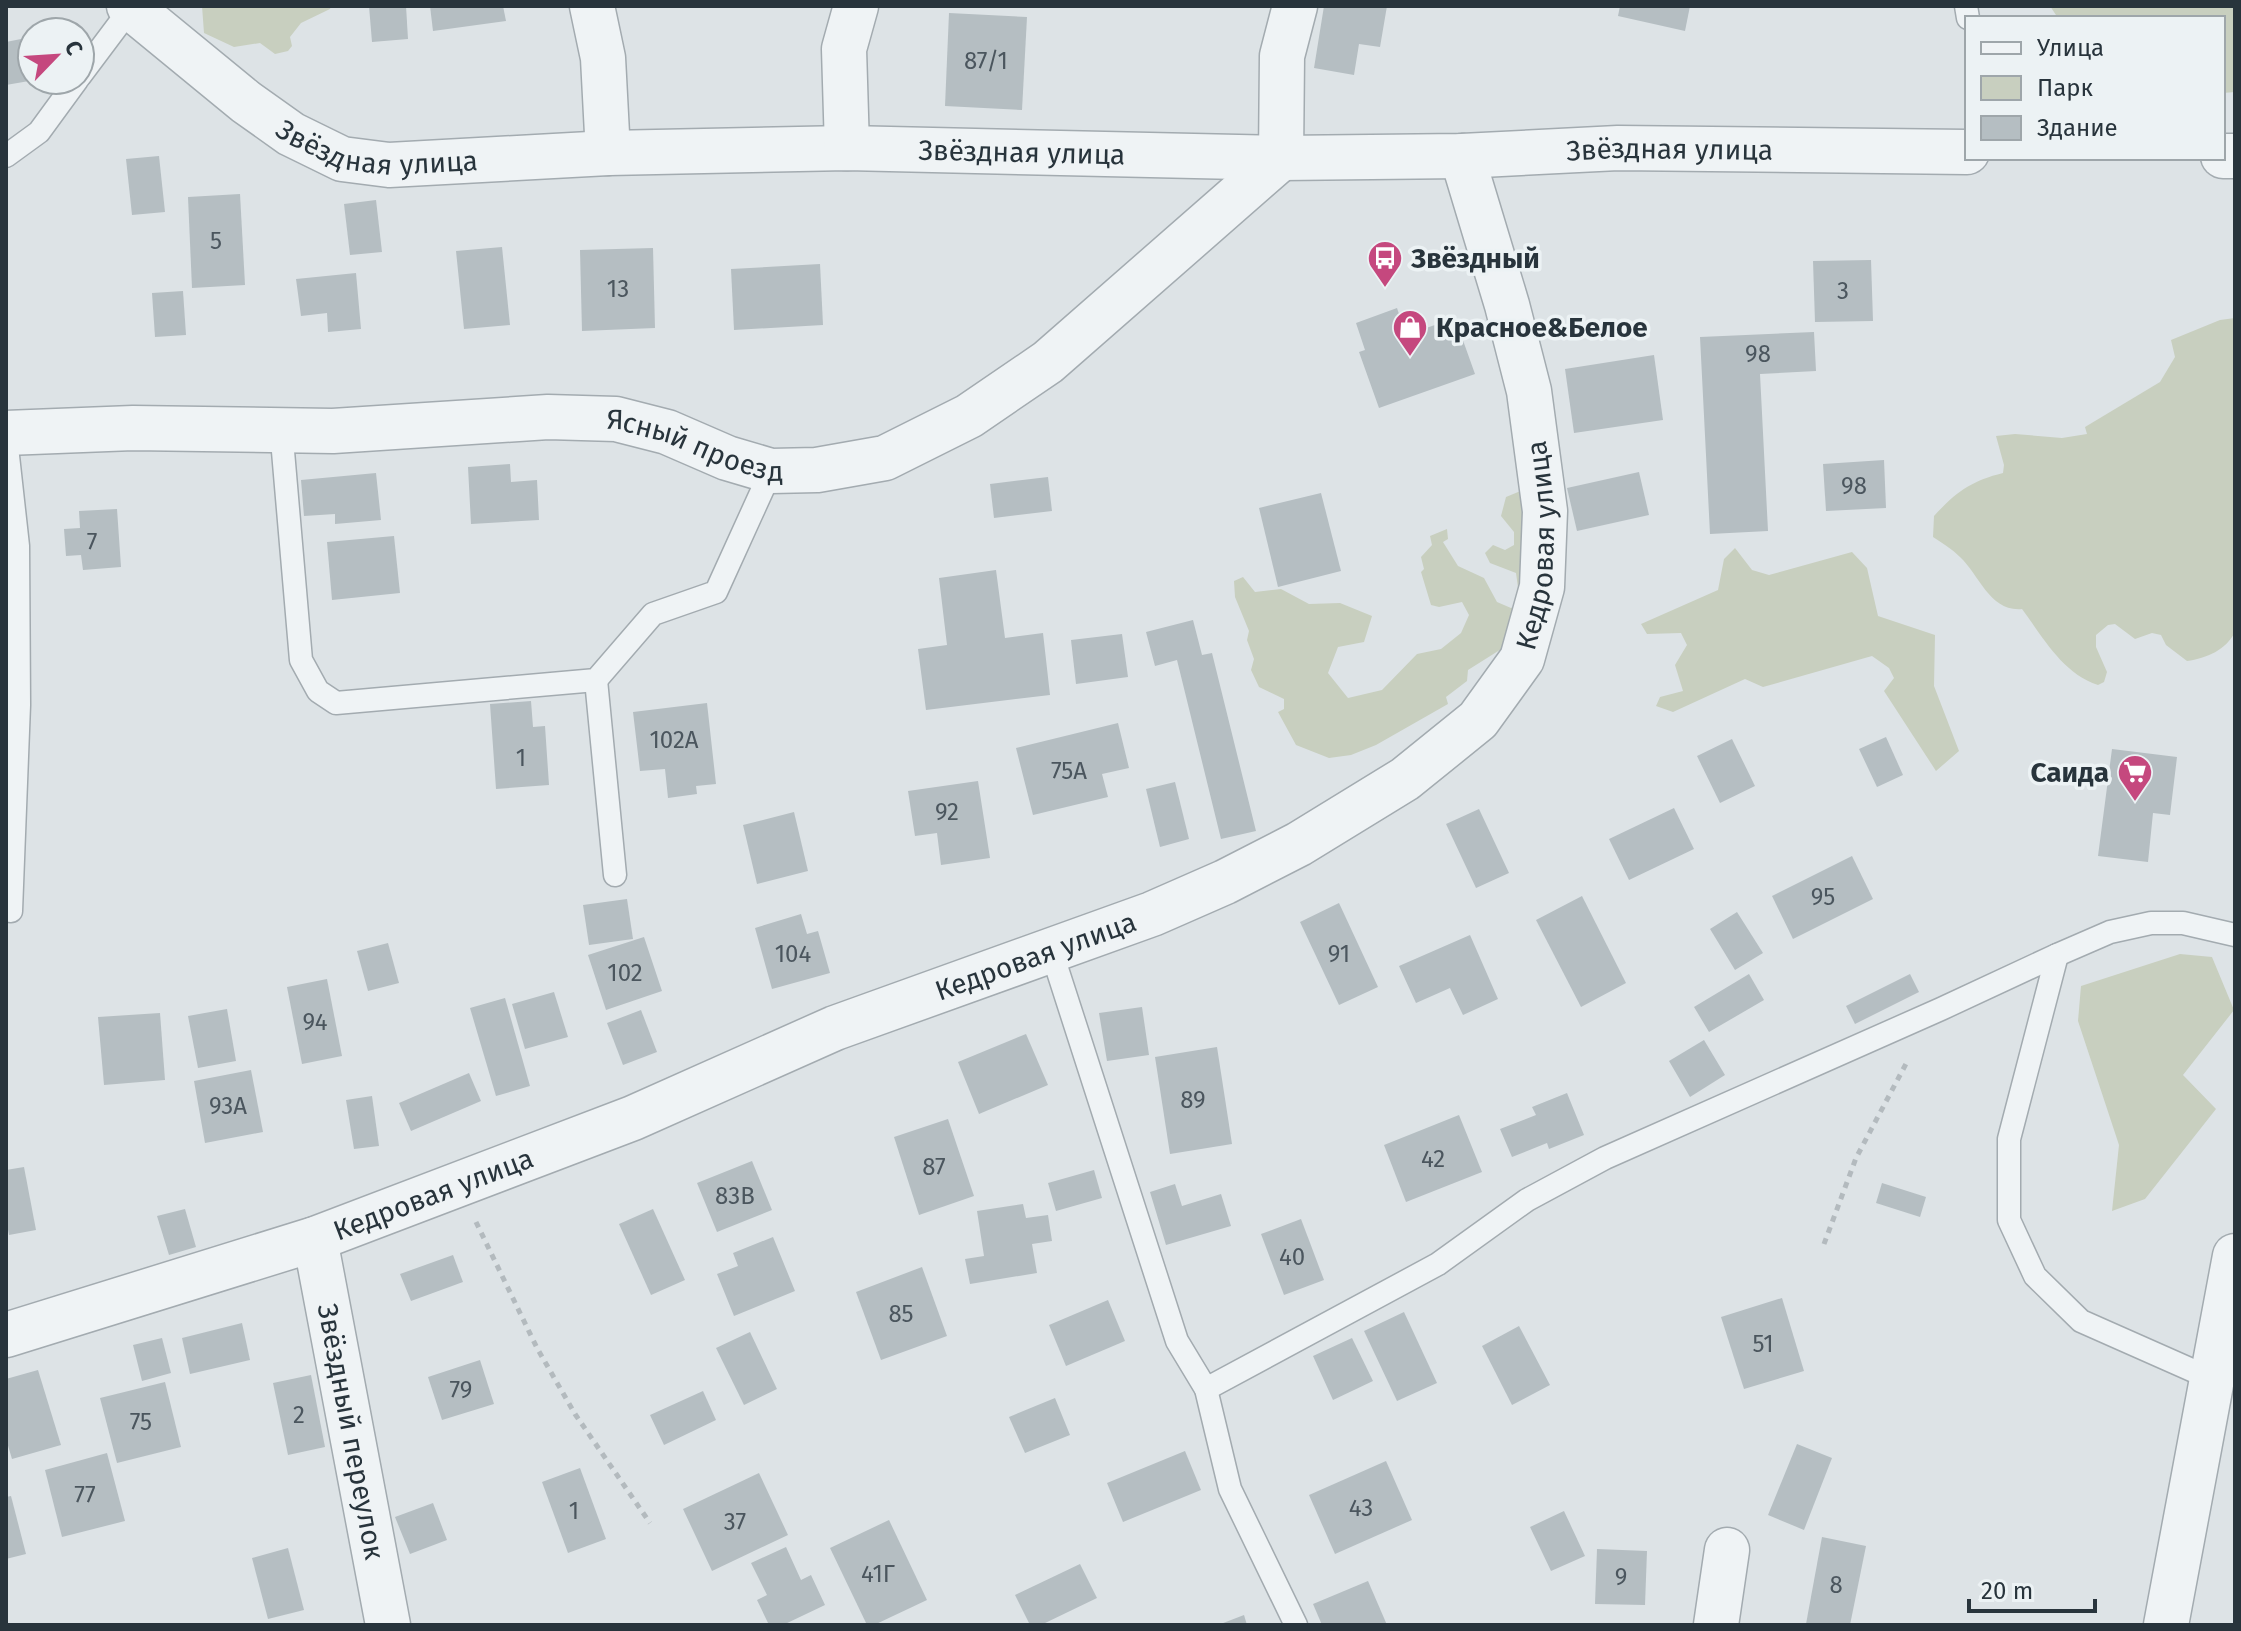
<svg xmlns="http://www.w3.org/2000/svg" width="2241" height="1631" font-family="'Fira Sans',sans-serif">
<rect width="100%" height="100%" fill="#dde3e6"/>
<g fill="#c8cfbf">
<polygon points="202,6 331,6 330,9 301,23 290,37 292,46 288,51 275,54 260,43 234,47 204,33"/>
<polygon points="2050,6 2235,6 2235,92 2223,93 2223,18 2058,18"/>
<path d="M2235 318V632C2226 650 2207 658 2187 661L2166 645 2161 635 2152 633 2135 639 2115 624 2108 625 2096 635V647L2107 672 2104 682 2098 685C2062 673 2043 637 2022 609 1990 612 1980 576 1960 557 1952 549 1942 543 1933 537L1934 516C1956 492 1971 481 2003 473L2004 465 1996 436 2015 434 2062 438 2087 434 2085 427 2160 382 2175 357 2171 340 2220 320Z"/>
<polygon points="1528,488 1541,503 1514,641 1468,670 1467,681 1446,697 1448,704 1376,745 1351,755 1329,758 1296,745 1278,712 1284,709 1284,699 1259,687 1251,670 1254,659 1247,640 1249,631 1235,597 1234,581 1243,577 1255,592 1281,589 1309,604 1340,603 1372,616 1364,642 1338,647 1328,673 1348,698 1382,690 1417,654 1441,649 1461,633 1469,615 1462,602 1439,607 1431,605 1421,572 1424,569 1421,557 1432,545 1430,536 1447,529 1448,539 1443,542 1458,566 1484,578 1497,602 1511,608 1520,602 1516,573 1490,563 1485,553 1493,545 1505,550 1514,545 1514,532 1501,516 1506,497"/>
<polygon points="1735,548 1752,570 1769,575 1852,552 1867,568 1878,616 1935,635 1934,686 1959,751 1936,771 1884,691 1894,678 1889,668 1872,656 1763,687 1745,679 1673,712 1656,706 1660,697 1683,691 1675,665 1687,645 1681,633 1647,634 1641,624 1718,590 1724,559"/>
<polygon points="2180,954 2212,957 2234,1010 2183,1075 2216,1109 2145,1199 2112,1211 2119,1145 2078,1021 2081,986"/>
</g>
<g fill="#b5bec2">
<polygon points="369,6 406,6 408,39 372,42"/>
<polygon points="430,6 503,6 506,21 433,31"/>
<polygon points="1324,6 1387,6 1380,47 1359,44 1354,75 1314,68"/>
<polygon points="1620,6 1690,6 1685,31 1618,16"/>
<polygon points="949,13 1027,17 1022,110 945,106"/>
<polygon points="21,39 29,81 6,85 6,42"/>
<polygon points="159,156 165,212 132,215 126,159"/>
<polygon points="240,194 245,285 192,288 188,197"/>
<polygon points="376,200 382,252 350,255 344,204"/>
<polygon points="502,247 510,325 464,329 456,251"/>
<polygon points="653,248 655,328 582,331 580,250"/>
<polygon points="1871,260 1873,321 1815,322 1813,261"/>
<polygon points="820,264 823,325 734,330 731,269"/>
<polygon points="356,273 361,329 328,332 327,313 301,316 296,279"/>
<polygon points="183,291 186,335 155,337 152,293"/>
<polygon points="1397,308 1406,335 1455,318 1475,374 1379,408 1359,352 1365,350 1356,323"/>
<polygon points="1814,332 1816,371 1760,374 1768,531 1710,534 1700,337"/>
<polygon points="1654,355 1663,420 1574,433 1565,369"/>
<polygon points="1884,460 1886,508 1826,511 1823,464"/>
<polygon points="510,464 511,482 537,480 539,520 471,524 468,467"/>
<polygon points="1639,472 1649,515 1577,531 1567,488"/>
<polygon points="376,473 381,520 335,524 335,514 304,516 301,480"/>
<polygon points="1048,477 1052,511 994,518 990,484"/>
<polygon points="1321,493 1341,571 1278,587 1259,508"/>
<polygon points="117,509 121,567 83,570 81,555 66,556 64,529 80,528 79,511"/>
<polygon points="394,536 400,593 332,600 327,542"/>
<polygon points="996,570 1005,638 1043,633 1050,695 926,710 918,649 947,645 939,578"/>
<polygon points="1193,620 1202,655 1212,653 1256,831 1221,839 1177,660 1155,666 1146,632"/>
<polygon points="1122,634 1128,677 1076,684 1071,640"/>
<polygon points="531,701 533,727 545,726 549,785 496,789 490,704"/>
<polygon points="707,703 716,784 696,786 697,794 668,798 665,769 640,771 633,712"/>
<polygon points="1118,723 1129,768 1102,774 1108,797 1033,815 1016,748"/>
<polygon points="1886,737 1903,775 1877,787 1859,749"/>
<polygon points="1732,739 1755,786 1720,803 1697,756"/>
<polygon points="2112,749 2177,757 2170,815 2153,813 2148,862 2098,856"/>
<polygon points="978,781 990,858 941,865 937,833 915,836 908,791"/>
<polygon points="1175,782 1189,839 1160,847 1146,789"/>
<polygon points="1674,808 1694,849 1629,880 1609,839"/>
<polygon points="1479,809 1509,873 1476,888 1446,824"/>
<polygon points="794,812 808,871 757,884 743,825"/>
<polygon points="1852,856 1873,899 1793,939 1772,896"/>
<polygon points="1582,896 1626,983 1581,1007 1536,920"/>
<polygon points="627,899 633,939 589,945 583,905"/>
<polygon points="1339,903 1378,987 1339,1005 1300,922"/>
<polygon points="1737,912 1763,953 1735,970 1710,929"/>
<polygon points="801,914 807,934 818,931 830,973 772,989 755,928"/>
<polygon points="1470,935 1498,999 1463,1015 1450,988 1416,1003 1399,966"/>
<polygon points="644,937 662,991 606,1010 588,955"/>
<polygon points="388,943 399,983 368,991 357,951"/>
<polygon points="1749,974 1764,1000 1709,1032 1694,1007"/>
<polygon points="1910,974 1919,992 1855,1024 1846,1006"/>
<polygon points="327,979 342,1056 302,1064 287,987"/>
<polygon points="554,992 568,1037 525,1049 512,1004"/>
<polygon points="505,998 530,1086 496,1096 470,1008"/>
<polygon points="1142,1007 1149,1055 1107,1061 1099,1013"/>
<polygon points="227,1009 236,1061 198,1068 188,1016"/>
<polygon points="641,1010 657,1052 623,1065 607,1023"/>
<polygon points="160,1013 165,1080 104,1085 98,1017"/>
<polygon points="1026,1034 1048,1085 979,1114 958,1062"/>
<polygon points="1704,1040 1725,1075 1690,1097 1669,1061"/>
<polygon points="1217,1047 1232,1144 1170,1154 1155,1057"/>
<polygon points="251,1070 263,1132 205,1143 194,1081"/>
<polygon points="469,1073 481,1101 411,1131 399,1103"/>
<polygon points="1567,1093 1584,1135 1549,1149 1547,1143 1512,1157 1500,1129 1536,1115 1532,1107"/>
<polygon points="372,1096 379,1146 354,1149 346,1100"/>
<polygon points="1459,1115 1482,1172 1406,1202 1384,1145"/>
<polygon points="948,1119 974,1196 919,1215 894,1137"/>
<polygon points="752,1161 772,1210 717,1232 697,1183"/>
<polygon points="24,1167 36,1230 9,1235 6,1219 6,1170"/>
<polygon points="1094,1170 1102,1198 1056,1211 1048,1183"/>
<polygon points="1882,1183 1926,1197 1920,1217 1876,1203"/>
<polygon points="1175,1184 1182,1206 1221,1194 1231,1226 1166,1245 1150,1192"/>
<polygon points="1023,1204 1026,1218 1048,1215 1052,1241 1032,1244 1037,1273 970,1284 965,1259 984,1256 977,1211"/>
<polygon points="185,1209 196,1247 169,1255 157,1216"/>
<polygon points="653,1209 685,1280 651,1295 619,1224"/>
<polygon points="1301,1219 1324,1280 1284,1295 1261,1234"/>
<polygon points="773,1237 795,1291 734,1316 717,1274 738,1266 733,1253"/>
<polygon points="453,1255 463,1282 411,1301 400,1274"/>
<polygon points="922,1267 947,1336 881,1360 856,1292"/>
<polygon points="1782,1298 1804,1371 1744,1389 1721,1317"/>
<polygon points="1108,1300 1125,1341 1066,1366 1049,1325"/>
<polygon points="1404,1312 1437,1383 1397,1401 1364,1331"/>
<polygon points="242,1323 250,1360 190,1374 182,1338"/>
<polygon points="1519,1326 1550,1385 1512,1405 1482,1346"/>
<polygon points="750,1332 777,1389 744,1405 716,1348"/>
<polygon points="162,1338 171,1373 142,1381 133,1345"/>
<polygon points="1352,1338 1373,1381 1333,1400 1313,1356"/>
<polygon points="480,1360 494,1404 442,1420 428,1377"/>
<polygon points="38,1370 61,1445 12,1459 6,1439 6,1379"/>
<polygon points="311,1375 325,1447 288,1455 273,1383"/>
<polygon points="165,1382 181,1447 117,1463 100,1398"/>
<polygon points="703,1391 716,1420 664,1445 650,1415"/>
<polygon points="1055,1398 1070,1435 1025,1453 1009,1417"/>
<polygon points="1797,1444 1832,1458 1804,1530 1768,1515"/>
<polygon points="1185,1451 1201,1490 1123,1522 1107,1483"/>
<polygon points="107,1453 125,1521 62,1537 45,1470"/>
<polygon points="1386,1461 1412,1520 1335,1554 1309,1495"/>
<polygon points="580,1468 606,1539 568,1553 542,1482"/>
<polygon points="759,1473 788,1535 712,1571 683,1509"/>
<polygon points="11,1496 26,1554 6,1559 6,1497"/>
<polygon points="433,1503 447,1540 410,1554 395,1517"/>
<polygon points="1564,1511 1585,1556 1551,1571 1530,1527"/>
<polygon points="889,1520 927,1600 874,1625 867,1625 830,1548"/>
<polygon points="1822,1537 1866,1546 1850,1625 1806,1624"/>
<polygon points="786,1547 801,1580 811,1575 825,1605 783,1625 769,1625 757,1600 767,1595 751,1563"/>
<polygon points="288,1548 304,1610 268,1619 252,1558"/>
<polygon points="1597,1549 1647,1551 1645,1605 1595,1604"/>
<polygon points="1080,1564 1097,1598 1041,1625 1030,1625 1015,1595"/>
<polygon points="1368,1581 1387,1625 1322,1625 1313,1604"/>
<polygon points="1244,1615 1247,1625 1218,1625"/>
</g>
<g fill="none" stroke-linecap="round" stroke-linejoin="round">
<g stroke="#a3abb0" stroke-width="25">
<g id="service">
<polyline points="1966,6 1968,18"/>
<polyline points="80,76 131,8"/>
<polyline points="6,156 39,132 77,80"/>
<polyline points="281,428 301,660 318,691 336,703 596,680 653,614 716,592 771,471"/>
<polyline points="6,438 18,546 19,705 11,911"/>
<polyline points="596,680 615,875"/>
<polyline points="1051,950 1177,1341 1206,1389 1230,1489 1296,1625"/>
<polyline points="2057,955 2009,1139 2009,1220 2035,1276 2081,1321 2212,1379"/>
<polyline points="1206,1389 1438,1264 1527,1200 1605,1158 1941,1009 2057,955 2110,932 2151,923 2183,923 2235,935"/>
</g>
</g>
<g stroke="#a3abb0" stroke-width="47">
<g id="minor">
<path id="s1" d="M129 6 246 102 291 134 342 159 389 165 608 153 847 148 1281 158 1462 156 1618 148 1967 152"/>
<polyline points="592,6 603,58 608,153"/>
<polyline points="847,148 844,49 856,6"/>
<polyline points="2223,156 2235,156"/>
<polyline points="1281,158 1282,56 1295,6"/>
<path id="s2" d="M6 433 133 428 333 431 548 417 616 419 667 432 727 458 771 471 817 470 885 458 969 416 1048 362 1281 158"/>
<path id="s3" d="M315 1239 388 1625"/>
<path id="s4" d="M6 1335 315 1239 633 1118 835 1028 1152 914 1225 882 1299 844 1405 779 1478 720 1522 659 1542 587 1545 511 1529 391 1507 305 1462 156"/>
<polyline points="1716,1625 1727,1550"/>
<polyline points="2166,1625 2235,1256"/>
</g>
</g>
<g stroke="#b3babe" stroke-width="5" stroke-dasharray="6 6" stroke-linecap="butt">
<polyline points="476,1222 537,1348 575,1414 650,1523"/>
<polyline points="1824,1244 1856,1158 1908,1060"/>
</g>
<use href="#service" stroke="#eff3f5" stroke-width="22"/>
<use href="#minor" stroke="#eff3f5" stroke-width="44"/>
</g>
<defs>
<g id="bus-pin" transform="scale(1.8)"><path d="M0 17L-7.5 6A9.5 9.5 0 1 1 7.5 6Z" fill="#c5487e" stroke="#ecf2f4"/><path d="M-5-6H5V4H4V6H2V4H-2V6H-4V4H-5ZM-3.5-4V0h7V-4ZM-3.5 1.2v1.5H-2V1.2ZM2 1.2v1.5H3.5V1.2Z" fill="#fff"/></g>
<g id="shop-pin" transform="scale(1.8)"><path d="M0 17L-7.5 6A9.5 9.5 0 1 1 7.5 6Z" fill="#c5487e" stroke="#ecf2f4"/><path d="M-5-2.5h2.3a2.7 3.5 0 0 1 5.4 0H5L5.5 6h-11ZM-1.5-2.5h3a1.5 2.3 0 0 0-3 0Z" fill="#fff"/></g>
<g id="supermarket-pin" transform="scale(1.8)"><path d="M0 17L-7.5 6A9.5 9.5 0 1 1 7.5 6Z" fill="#c5487e" stroke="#ecf2f4"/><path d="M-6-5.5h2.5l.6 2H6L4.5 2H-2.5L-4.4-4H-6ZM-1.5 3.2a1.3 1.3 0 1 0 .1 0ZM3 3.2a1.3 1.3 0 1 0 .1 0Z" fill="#fff"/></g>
</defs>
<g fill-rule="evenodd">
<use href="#bus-pin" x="1385" y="258"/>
<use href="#shop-pin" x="1410" y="327"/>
<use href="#supermarket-pin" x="2135" y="772"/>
</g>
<g text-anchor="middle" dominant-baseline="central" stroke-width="7" stroke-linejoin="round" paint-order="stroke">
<g font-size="24" fill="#4b565e">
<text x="986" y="61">87/1</text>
<text x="216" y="241">5</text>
<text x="618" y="289">13</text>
<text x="1843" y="291">3</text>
<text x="1758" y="354">98</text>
<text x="1854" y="486">98</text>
<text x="92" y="542">7</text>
<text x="674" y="740">102А</text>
<text x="521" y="758">1</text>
<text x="1069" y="771">75А</text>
<text x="947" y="812">92</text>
<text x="1823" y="897">95</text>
<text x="793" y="954">104</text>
<text x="1339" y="954">91</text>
<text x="625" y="973">102</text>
<text x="315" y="1022">94</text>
<text x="1193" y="1100">89</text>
<text x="228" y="1106">93А</text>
<text x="1433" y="1159">42</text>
<text x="934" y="1167">87</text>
<text x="735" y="1196">83В</text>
<text x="1292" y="1257">40</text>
<text x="901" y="1314">85</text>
<text x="1763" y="1344">51</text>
<text x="461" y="1390">79</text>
<text x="299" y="1415">2</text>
<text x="141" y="1422">75</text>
<text x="85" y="1495">77</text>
<text x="1361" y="1508">43</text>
<text x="574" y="1511">1</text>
<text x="735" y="1522">37</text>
<text x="878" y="1574">41Г</text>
<text x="1621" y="1577">9</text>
<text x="1836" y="1585">8</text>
</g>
<g font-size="28" fill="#28343c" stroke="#ecf2f4">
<text stroke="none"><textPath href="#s1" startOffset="296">Звёздная улица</textPath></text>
<text stroke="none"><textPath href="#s1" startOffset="1592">Звёздная улица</textPath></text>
<text stroke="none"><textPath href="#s1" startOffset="944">Звёздная улица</textPath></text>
<text stroke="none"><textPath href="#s2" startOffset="694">Ясный проезд</textPath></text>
<text stroke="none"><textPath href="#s4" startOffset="1794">Кедровая улица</textPath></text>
<text stroke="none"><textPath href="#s4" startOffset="1098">Кедровая улица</textPath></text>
<text stroke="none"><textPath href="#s4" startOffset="450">Кедровая улица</textPath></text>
<text stroke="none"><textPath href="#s3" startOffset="196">Звёздный переулок</textPath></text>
</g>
<g font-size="28" font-weight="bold" fill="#28343c" stroke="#ecf2f4" text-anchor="start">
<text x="1411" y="258">Звёздный</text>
<text x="1436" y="327">Красное&amp;Белое</text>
<text x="2109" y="772" text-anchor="end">Саида</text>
</g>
</g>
<rect width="2241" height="1631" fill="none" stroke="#28343c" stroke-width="16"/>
<rect x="1965" y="16" width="260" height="144" fill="#ecf2f4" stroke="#9ea6aa" stroke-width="2"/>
<rect x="1981" y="42" width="40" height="12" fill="#eff3f5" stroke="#9ea6aa" stroke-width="2"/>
<text x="2037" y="56" font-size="24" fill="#28343c">Улица</text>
<rect x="1981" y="76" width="40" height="24" fill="#c8cfbf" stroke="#9ea6aa" stroke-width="2"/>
<text x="2037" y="96" font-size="24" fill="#28343c">Парк</text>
<rect x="1981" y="116" width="40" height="24" fill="#b5bec2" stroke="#9ea6aa" stroke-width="2"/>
<text x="2037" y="136" font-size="24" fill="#28343c">Здание</text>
<g transform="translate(56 56) rotate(65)"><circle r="38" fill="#ecf2f4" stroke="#9ea6aa" stroke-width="2"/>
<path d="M0-6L14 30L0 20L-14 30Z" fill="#c5487e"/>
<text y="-12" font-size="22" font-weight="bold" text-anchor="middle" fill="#28343c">С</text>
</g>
<path d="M1969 1599v12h126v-12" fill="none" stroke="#28343c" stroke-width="4"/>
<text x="1981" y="1599" font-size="24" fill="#28343c" stroke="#ecf2f4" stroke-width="6" paint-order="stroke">20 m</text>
</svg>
